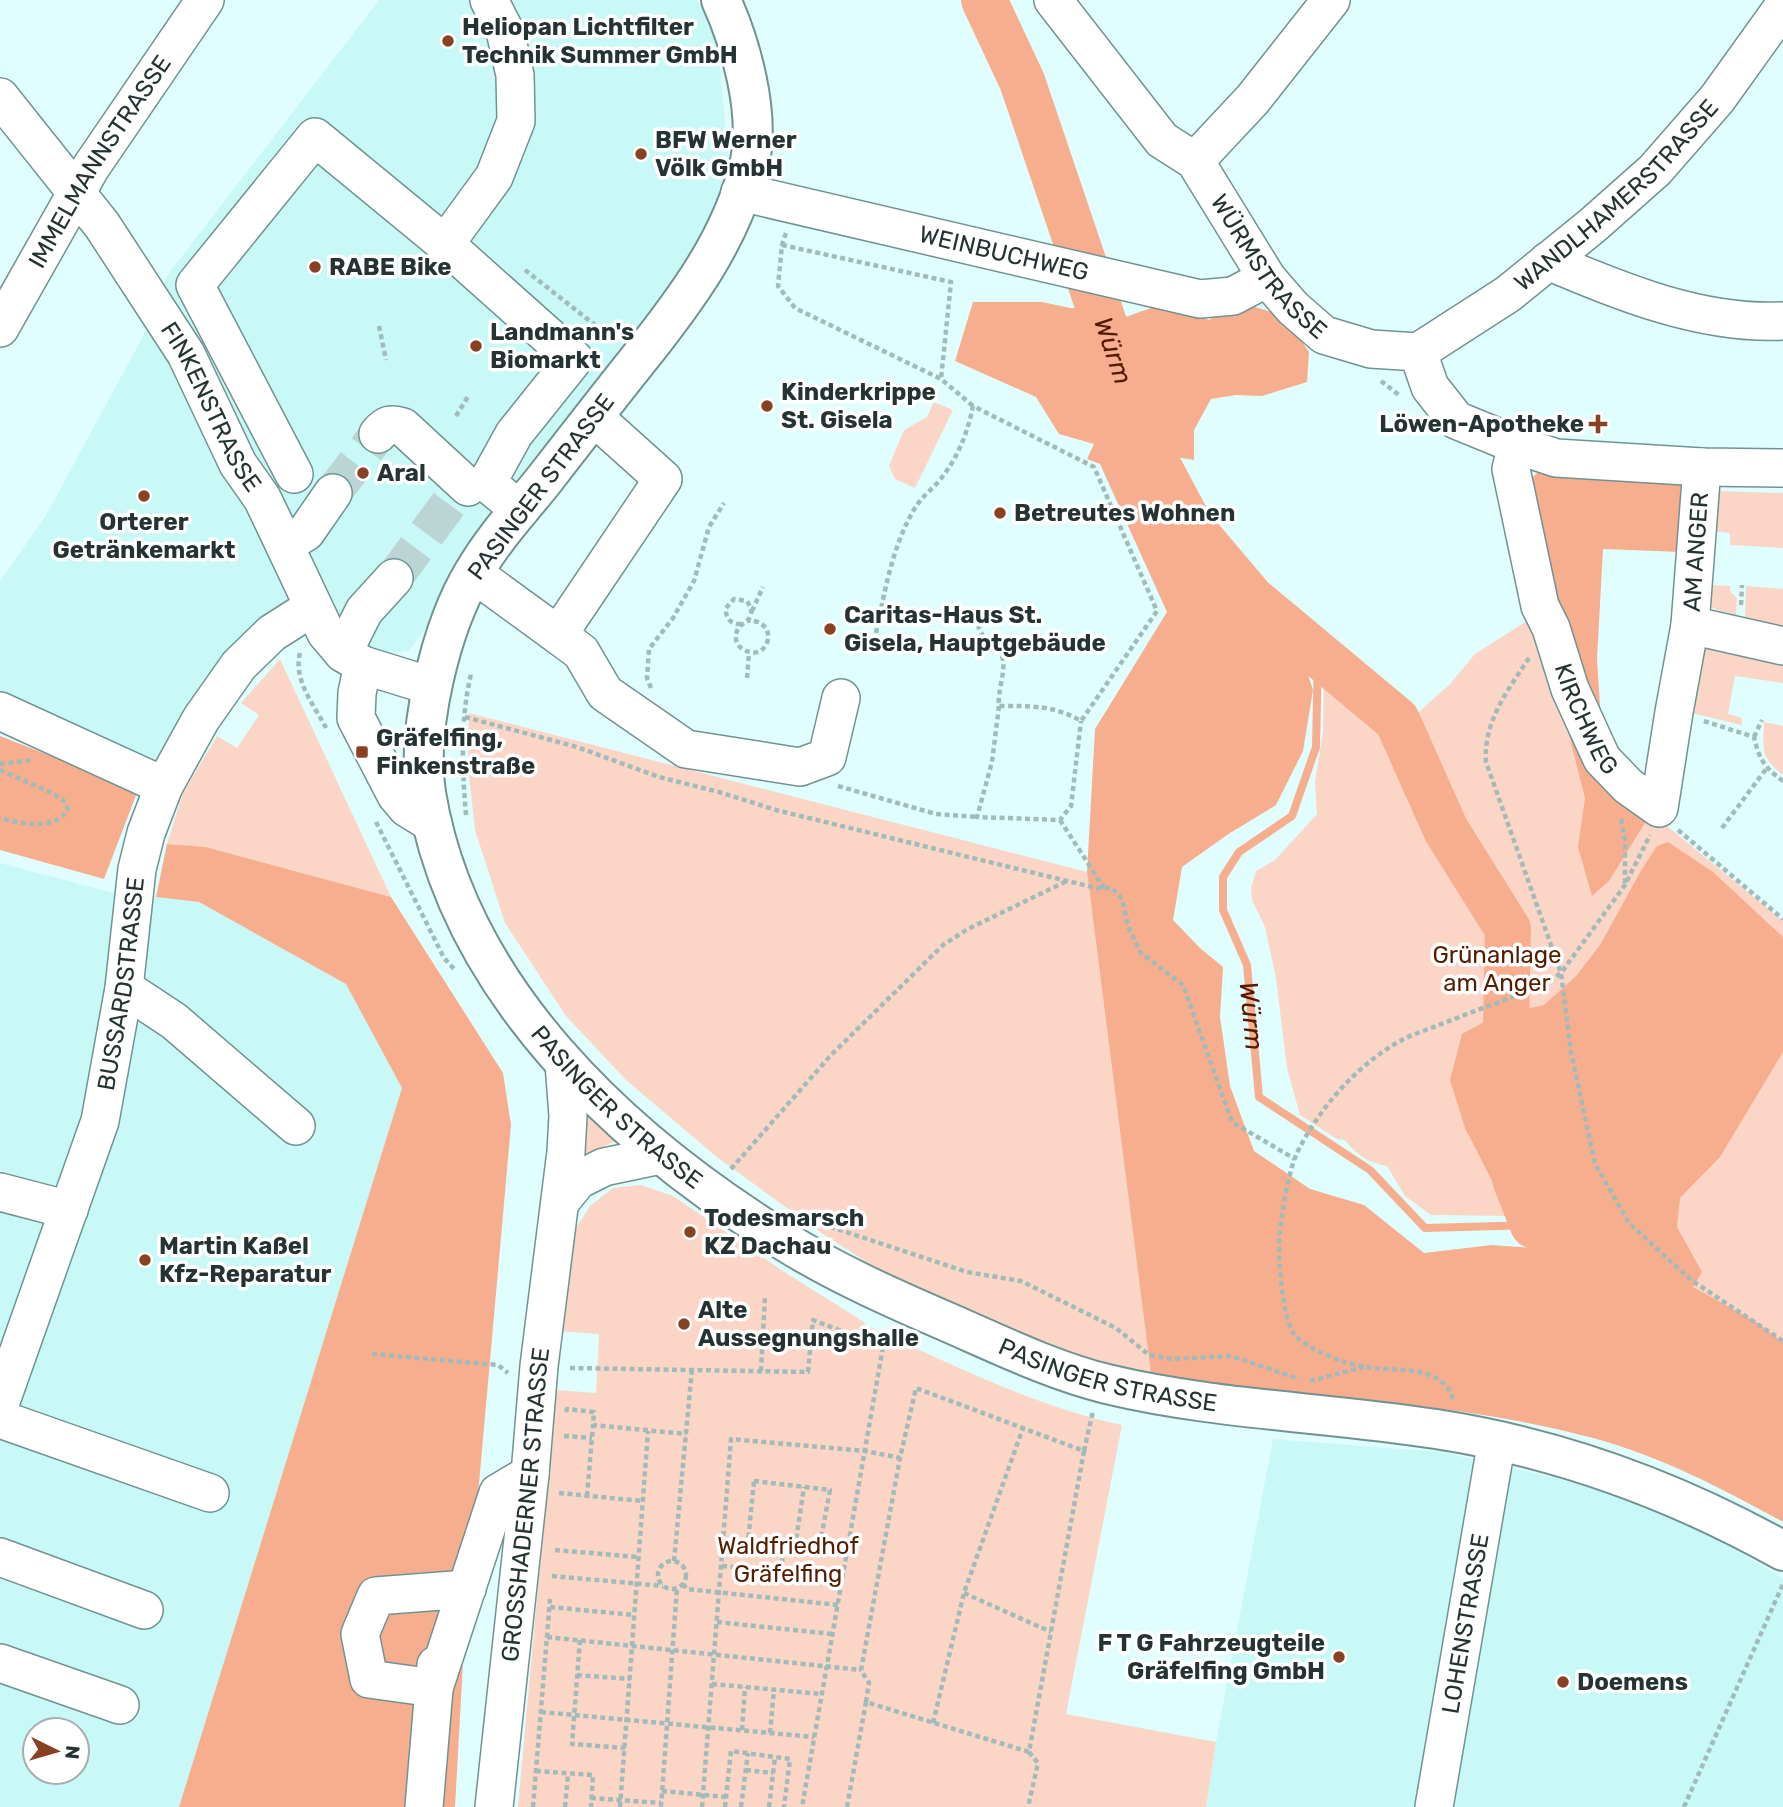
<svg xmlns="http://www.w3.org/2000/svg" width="1783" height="1807" font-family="Rubik,sans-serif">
<rect width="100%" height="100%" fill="#e0fefd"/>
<g fill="#c9f9f7" fill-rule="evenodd">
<polygon points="379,0 697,0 717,40 730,171 697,253 409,651 380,652 299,627 258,659 179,772 0,694 0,581 45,517 141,340 169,273"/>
<path d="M0 863 114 893 199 902 347 984 402 1088 179 1807H0ZM35 1730H77V1772H35Z"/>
<polygon points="1273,1439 1442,1452 1584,1485 1641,1505 1720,1541 1783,1578 1783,1807 1206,1807 1216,1742"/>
</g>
<g fill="#fbd6c7">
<polygon points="934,402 953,410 915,488 895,479 889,466 904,430 927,417"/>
<polygon points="1716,491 1783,493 1783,548 1730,545 1730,533 1712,531"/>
<polygon points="1711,585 1730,586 1730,591 1737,598 1736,615 1717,610 1707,604"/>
<polygon points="1746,586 1783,589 1783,628 1745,618"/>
<path d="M1538 614 1656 817 1783 921V1389L1766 1374 1665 1319 1688 1295 1660 1284 1553 1214 1510 1216 1431 1215 1405 1196 1387 1166C1369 1163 1356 1155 1345 1140L1337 1139 1300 1115 1287 1068 1276 978 1265 927 1252 900 1251 888 1256 871 1275 860 1317 814 1315 782 1323 732 1324 674 1333 673 1339 684 1386 733 1410 720 1450 684 1475 654Z"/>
<polygon points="1701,647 1783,660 1783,683 1735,676 1728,714 1742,718 1742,725 1679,710"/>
<polygon points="280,659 391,897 206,847 167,844 183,793 217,736 237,748 259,715 241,703"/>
<polygon points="469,713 1087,872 1151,1374 1103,1363 1021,1334 885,1274 820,1232 718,1158 626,1080 566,1016 505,923 475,830 468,767"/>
<path d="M1764 722 1783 726V775C1760 758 1763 748 1764 722Z"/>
<polygon points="583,1107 620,1139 583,1156"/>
<path d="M641 1185 673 1196 786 1273 864 1322 865 1325C948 1362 1032 1406 1122 1425L1066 1714 1216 1742 1206 1807H518L556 1390 596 1393 599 1334 558 1331 573 1233 590 1206 613 1188Z"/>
</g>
<g fill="#f7ae8f">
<path d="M973 302H1042L1070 308 1091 309 1134 421 1189 553 1239 613 1301 653 1313 690 1303 751 1276 805 1227 835 1182 867 1173 920 1200 948 1223 967 1220 1017 1230 1086 1254 1151 1310 1189 1364 1205 1424 1253 1492 1245 1549 1249 1610 1290 1766 1374 1783 1389V1522C1723 1489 1660 1456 1593 1438 1449 1399 1298 1399 1151 1374L1087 872 1095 729 1167 612 1100 464 1087 459 1094 444 1059 434 1036 397 955 361Z"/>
<polygon points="1175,306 1209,320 1231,306 1251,306 1272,312 1288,322 1309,352 1307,382 1262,396 1236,395 1211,399 1194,430 1194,460 1164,455 1127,376 1112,333 1117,320 1151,308"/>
<polygon points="1539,471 1686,481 1681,552 1603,549 1597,659 1602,736 1648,818 1609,881 1592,896 1578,847 1585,798 1569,735 1572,671 1525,485"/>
<polygon points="0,736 138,790 104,879 0,850"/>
<polygon points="1668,842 1713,872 1783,937 1783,1052 1720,1157 1680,1198 1677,1227 1702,1272 1688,1296 1660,1284 1553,1214 1510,1216 1465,1128 1450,1080 1462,1034 1495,1016 1544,1005 1576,976 1600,945 1642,869 1657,846"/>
<polygon points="167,844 206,847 391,897 503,1073 511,1125 463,1663 455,1807 179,1807 402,1088 346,984 199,902 156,897"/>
</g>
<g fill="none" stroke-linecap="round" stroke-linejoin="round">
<path stroke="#f7ae8f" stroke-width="8" id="s1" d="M1318 654 1316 747 1292 816 1239 852 1223 877V910L1247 965 1259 1097 1370 1170 1425 1228 1533 1225"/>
<path stroke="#f7ae8f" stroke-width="46" id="s2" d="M984 0 1022 81 1125 385 1160 469 1191 527 1252 599 1397 720 1446 830 1508 929 1505 1068 1515 1179 1533 1225 1743 1341 1783 1371"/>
<g stroke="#bbd5d5" stroke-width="37" stroke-dasharray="37 18" stroke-linecap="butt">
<polyline points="333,493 378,434"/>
<polyline points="394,578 453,498"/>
</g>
<g stroke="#709392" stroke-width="40">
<g id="minor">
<polyline points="489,0 505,31 515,75 516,121 494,177 445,244 574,359 514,434 487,483 520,510"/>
<path id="s3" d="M1053 0 1162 140 1195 161 1267 278 1293 308 1324 335 1371 349 1418 352 1430 387 1456 420 1517 445 1556 458 1702 467 1783 468"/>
<path id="s4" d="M0 97 102 225 186 354 238 464 262 498 274 523 326 633 343 653 363 665 431 686"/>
<polyline points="1195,161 1253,99 1331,0"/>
<path id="s5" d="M740 192 1200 299 1233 296 1267 278"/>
<path d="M1548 261C1622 292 1701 325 1783 321"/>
<path id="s6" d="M0 328 91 167 205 0"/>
<path id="s7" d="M1418 352 1508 294 1593 225 1655 170 1717 99 1783 7"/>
<path d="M378 434C386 424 391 423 403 427L468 487"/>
<path id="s8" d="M1517 445 1511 469 1540 606 1551 628 1570 689 1602 759 1628 786 1659 808 1674 712 1690 625"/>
<polyline points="1702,467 1690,625 1783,646"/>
<polyline points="294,474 195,285 315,137 445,244"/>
<polyline points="285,545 306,532 333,493"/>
<polyline points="473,573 558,635 663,479 594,417"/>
<polyline points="558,635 581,652 605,693 686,749 800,767 827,757 841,698"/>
<polyline points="343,653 364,611 394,578"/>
<polyline points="363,665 357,693 356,718 396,795 407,808 433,824"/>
<polyline points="0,711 164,786"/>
<polyline points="124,988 174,1021 296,1126"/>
<polyline points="0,1192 69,1210"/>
<polyline points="561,1201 578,1180 604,1167 661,1155"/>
<path id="s9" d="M0 1404 100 1121 124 988 137 869 146 833 164 786 201 719 239 665 272 633 313 607"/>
<polyline points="0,1419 210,1493"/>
<polyline points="0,1557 144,1610"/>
<polyline points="467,1589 376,1596 360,1634 369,1679 434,1688 498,1493 530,1474"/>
<polyline points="0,1663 120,1705"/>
<polyline points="424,1807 436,1665"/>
<path id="s10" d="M494 1807 530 1474 539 1366 566 1152 568 1116 564 1063"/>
<path id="s11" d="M1434 1807 1497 1440"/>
</g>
</g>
<g stroke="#709392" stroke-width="42">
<g id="major">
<path id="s12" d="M721 0C741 44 760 112 750 161 734 236 685 301 638 360 606 400 575 440 544 480 520 510 493 539 474 572 441 626 416 730 426 793 458 989 620 1139 781 1239 835 1273 894 1299 952 1324 1002 1346 1054 1371 1107 1384 1215 1410 1327 1412 1436 1429 1559 1448 1674 1490 1783 1551"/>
</g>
</g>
<g stroke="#a2bbba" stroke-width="4.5" stroke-dasharray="5 3.5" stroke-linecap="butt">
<polyline points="786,233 782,245 778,286 795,308 941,379 973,406"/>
<polyline points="782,245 951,282 941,379"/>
<polyline points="525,270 614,340"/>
<polyline points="379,326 386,360"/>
<polyline points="1381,381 1399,395"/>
<polyline points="456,416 469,395"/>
<polyline points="1741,605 1742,585"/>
<polyline points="752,611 763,587"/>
<path d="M741 624C731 625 725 618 726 608L734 599 747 601C750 606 753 611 750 617 747 623 741 623 738 629 730 644 745 655 759 652 776 641 768 618 747 621"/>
<path d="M876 633C885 591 892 546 915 508 922 496 935 487 943 476 959 455 968 431 973 406L1094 467 1157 611 1081 721C1054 705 1029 706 999 706 997 688 1008 670 1001 653L989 649 978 626"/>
<path d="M300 653C293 680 314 705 326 728"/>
<path d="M1529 658C1508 690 1483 722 1486 762L1561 973 1571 1052 1595 1164 1629 1223 1691 1280 1783 1341"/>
<polyline points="747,678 749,653"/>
<polyline points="651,688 647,678 649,649 673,618 694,581 709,527 724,503"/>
<polyline points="999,706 992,762 977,817 1060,820 1071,806 1081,721"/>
<polyline points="465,717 577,747 659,777 719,792 776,810 1067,881 1097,888 1112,888 1122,899 1129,929 1141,953 1183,985 1232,1122 1295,1159"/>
<path d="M1704 721 1754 737C1759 759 1764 767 1783 781"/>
<polyline points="1754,737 1762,720"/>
<polyline points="0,764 31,760"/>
<path d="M0 770 52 793 63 800 68 809C56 831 20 824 0 818"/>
<polyline points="838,786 936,814 977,817"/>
<path d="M466 815C462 768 460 720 471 674"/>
<polyline points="1621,819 1625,841 1625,884"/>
<polyline points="1060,820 1104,888"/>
<polyline points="376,822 444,958 456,971"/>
<polyline points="1722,828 1766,769"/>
<polyline points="1678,830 1783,919"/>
<polyline points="731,1169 831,1055 943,945 968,929 1067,881"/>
<polyline points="822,1224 967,1272 1021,1281 1116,1328 1149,1355 1171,1359 1231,1356 1299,1379"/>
<polyline points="372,1354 498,1365 508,1373"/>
<polyline points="570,1368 808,1372 813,1320 883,1347 802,1807"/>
<polyline points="761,1371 765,1296"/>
<polyline points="1310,1381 1364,1367"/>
<path d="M1453 1399C1442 1363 1393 1372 1365 1367 1346 1364 1305 1349 1294 1334 1282 1319 1277 1250 1280 1230 1283 1207 1288 1173 1297 1153 1319 1108 1357 1065 1400 1041 1413 1034 1429 1029 1444 1023 1477 1010 1510 998 1543 986L1561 973 1625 885 1650 835"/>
<polyline points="566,1412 567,1409 594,1412 593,1425 686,1434"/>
<polyline points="564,1436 592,1438"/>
<polyline points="1084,1451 1093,1411"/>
<polygon points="754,1481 830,1490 819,1549 748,1542"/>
<polyline points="559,1493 642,1501"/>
<polyline points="587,1496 593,1425"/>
<polyline points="795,1547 804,1487"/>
<polyline points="555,1550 638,1557"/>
<polyline points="674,1561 692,1369"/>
<circle cx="672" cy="1575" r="14"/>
<polyline points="722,1566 843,1578"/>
<polyline points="781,1572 784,1546"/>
<polyline points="552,1576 663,1586"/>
<polyline points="683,1584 687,1589 838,1605"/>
<polyline points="964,1593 1051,1632"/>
<polyline points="550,1607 634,1615"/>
<polyline points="717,1622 832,1634"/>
<polyline points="547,1637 861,1670"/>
<polyline points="580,1640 572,1744 625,1748"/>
<polyline points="577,1675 630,1679"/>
<polyline points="712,1684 822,1694"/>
<polyline points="866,1702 869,1683 861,1670 900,1458"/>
<polyline points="541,1712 814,1737"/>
<polyline points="933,1723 964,1593 1023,1428"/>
<polyline points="742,1730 745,1687"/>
<polyline points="770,1733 774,1689"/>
<polyline points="746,1770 773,1773"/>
<polyline points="536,1771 593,1775 591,1807"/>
<polyline points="662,1791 726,1797"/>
<polyline points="591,1798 661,1803"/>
<polyline points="533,1807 550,1599"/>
<polyline points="565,1807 568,1774"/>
<polyline points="620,1807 648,1431"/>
<polyline points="661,1807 677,1588"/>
<polyline points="702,1807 731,1439 865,1451 900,1458 916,1388 1084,1451 1029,1752 1038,1763 1028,1807"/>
<polyline points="725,1807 731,1751 790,1759 784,1807"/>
<polyline points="741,1807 748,1753"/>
<polyline points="769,1807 775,1757"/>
<polyline points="847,1807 866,1702 1029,1752"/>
<polyline points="1684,1807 1783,1584"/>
</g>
<use href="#minor" stroke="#fff" stroke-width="37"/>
<use href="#major" stroke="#fff" stroke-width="38"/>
</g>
<g fill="#894221" stroke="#fff" stroke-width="2.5">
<circle cx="448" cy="41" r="7"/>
<circle cx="641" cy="154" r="7"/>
<circle cx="315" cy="267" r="7"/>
<circle cx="476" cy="346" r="7"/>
<circle cx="767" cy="406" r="7"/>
<path d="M1594.5 413.5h7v7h7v7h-7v7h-7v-7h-7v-7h7z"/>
<circle cx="363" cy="473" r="7"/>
<circle cx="144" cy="496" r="7"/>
<circle cx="1000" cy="513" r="7"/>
<circle cx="830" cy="629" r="7"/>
<rect x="355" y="745" width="14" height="14" rx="3.5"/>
<circle cx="690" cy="1232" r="7"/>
<circle cx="145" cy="1260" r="7"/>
<circle cx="684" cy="1324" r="7"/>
<circle cx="1339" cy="1657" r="7"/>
<circle cx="1563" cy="1682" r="7"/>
</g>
<g text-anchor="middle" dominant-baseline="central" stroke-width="7" stroke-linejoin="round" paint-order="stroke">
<g font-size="24" font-weight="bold" fill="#253333" stroke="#fff" text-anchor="start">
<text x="462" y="27">Heliopan Lichtfilter<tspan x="462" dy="28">Technik Summer GmbH</tspan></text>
<text x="655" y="140">BFW Werner<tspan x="655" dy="28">Völk GmbH</tspan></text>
<text x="329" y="267">RABE Bike</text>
<text x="490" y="332">Landmann's<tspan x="490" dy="28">Biomarkt</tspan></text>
<text x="781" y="392">Kinderkrippe<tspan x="781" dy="28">St. Gisela</tspan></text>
<text x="1584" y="424" text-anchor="end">Löwen-Apotheke</text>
<text x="377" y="473">Aral</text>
<text x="1014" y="513">Betreutes Wohnen</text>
<text x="144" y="522" text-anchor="middle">Orterer<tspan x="144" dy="28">Getränkemarkt</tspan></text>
<text x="844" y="615">Caritas-Haus St.<tspan x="844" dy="28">Gisela, Hauptgebäude</tspan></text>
<text x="376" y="738">Gräfelfing,<tspan x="376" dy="28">Finkenstraße</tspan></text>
<text x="704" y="1218">Todesmarsch<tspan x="704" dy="28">KZ Dachau</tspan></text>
<text x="159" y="1246">Martin Kaßel<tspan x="159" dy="28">Kfz-Reparatur</tspan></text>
<text x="698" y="1310">Alte<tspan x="698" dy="28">Aussegnungshalle</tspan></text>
<text x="1325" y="1643" text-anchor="end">F T G Fahrzeugteile<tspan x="1325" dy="28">Gräfelfing GmbH</tspan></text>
<text x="1577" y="1682">Doemens</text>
</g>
<g font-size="24" fill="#253333" stroke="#fff">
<text stroke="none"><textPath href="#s6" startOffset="194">IMMELMANNSTRASSE</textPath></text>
<text stroke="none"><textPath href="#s7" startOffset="254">WANDLHAMERSTRASSE</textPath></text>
<text stroke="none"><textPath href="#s5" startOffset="271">WEINBUCHWEG</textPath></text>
<text stroke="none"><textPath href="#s3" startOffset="346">WÜRMSTRASSE</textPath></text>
<text stroke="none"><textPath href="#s4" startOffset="376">FINKENSTRASSE</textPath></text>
<text transform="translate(541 487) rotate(-53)">PASINGER STRASSE</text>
<text transform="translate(1696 552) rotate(-86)">AM ANGER</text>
<text stroke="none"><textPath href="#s8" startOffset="287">KIRCHWEG</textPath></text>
<text stroke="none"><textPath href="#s9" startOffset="439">BUSSARDSTRASSE</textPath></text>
<text stroke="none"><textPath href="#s12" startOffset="1270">PASINGER STRASSE</textPath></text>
<text stroke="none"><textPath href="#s12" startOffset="1838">PASINGER STRASSE</textPath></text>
<text stroke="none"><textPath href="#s10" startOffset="304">GROSSHADERNER STRASSE</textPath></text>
<text stroke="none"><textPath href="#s11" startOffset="186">LOHENSTRASSE</textPath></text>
</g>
<g font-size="24" fill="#551e01" stroke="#fff">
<text x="1497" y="955">Grünanlage<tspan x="1497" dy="28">am Anger</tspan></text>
<text x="788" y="1546">Waldfriedhof<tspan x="788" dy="28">Gräfelfing</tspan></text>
</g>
<g font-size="26" font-style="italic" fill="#521b00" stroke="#fff">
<text stroke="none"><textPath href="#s2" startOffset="374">Würm</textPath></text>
<text stroke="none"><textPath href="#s1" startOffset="404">Würm</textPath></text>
</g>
</g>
<g transform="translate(56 1751) rotate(95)"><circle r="33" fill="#ffffff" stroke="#a8adad" stroke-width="2"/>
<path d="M0-5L12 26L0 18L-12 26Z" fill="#894221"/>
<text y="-10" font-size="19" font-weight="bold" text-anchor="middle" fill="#253333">N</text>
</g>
</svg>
